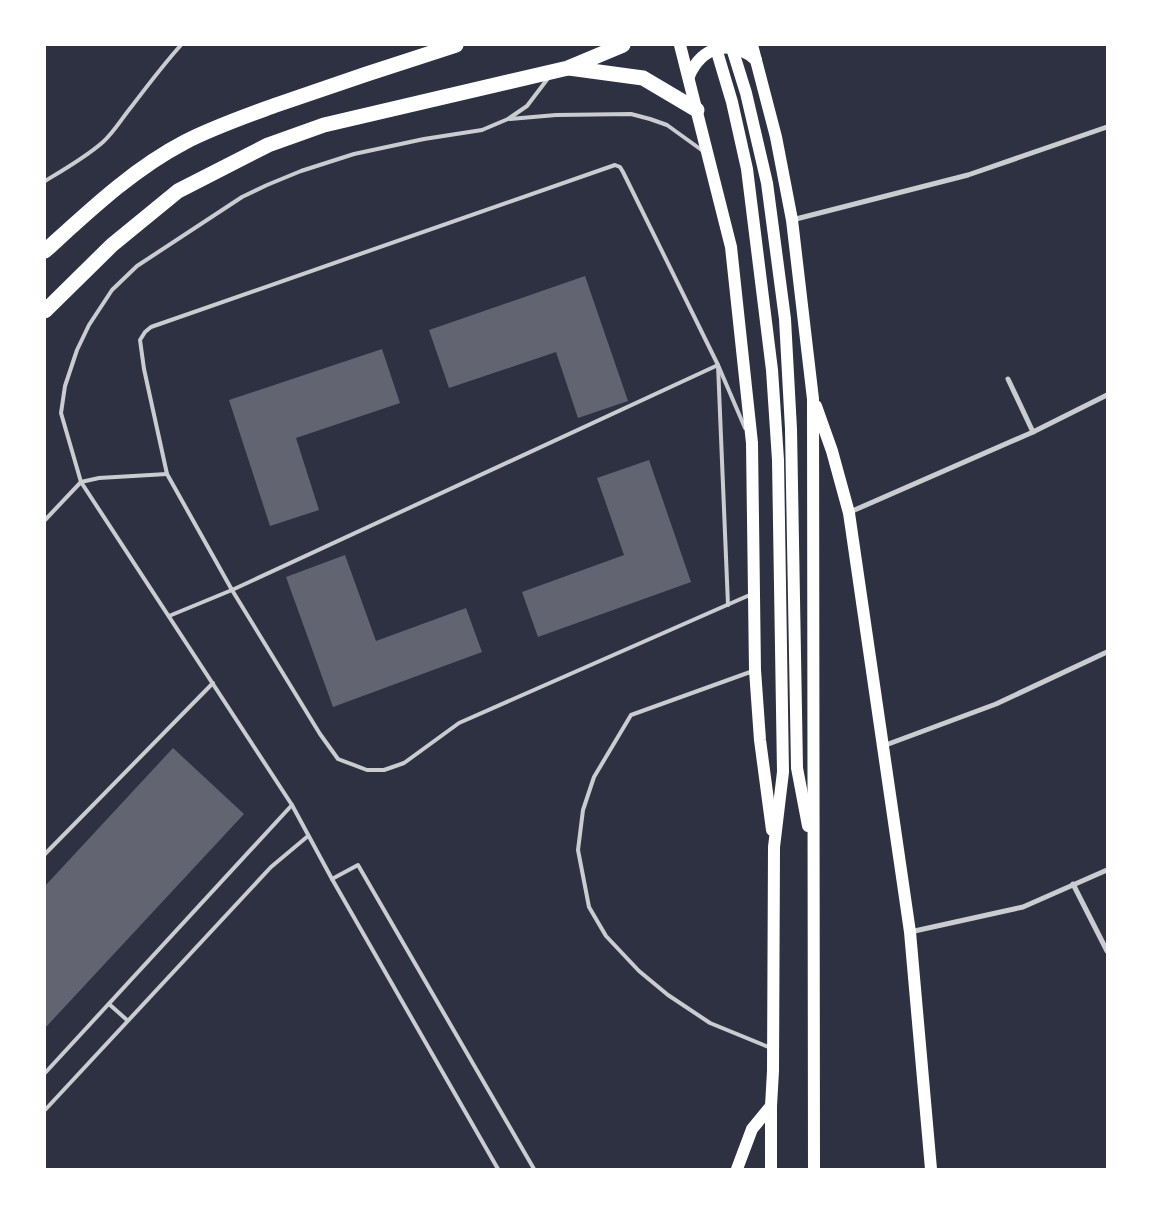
<svg xmlns="http://www.w3.org/2000/svg" width="1152" height="1214" font-family="Lora,serif">
<rect width="100%" height="100%" fill="#2d3142"/>
<g fill="#626471">
<polygon points="585,276 628,401 578,418 556,352 449,388 429,330"/>
<polygon points="382,349 400,403 296,438 319,510 270,526 229,400"/>
<polygon points="649,460 691,582 538,637 522,592 624,555 597,478"/>
<polygon points="345,555 376,641 466,608 482,652 333,707 286,577"/>
<polygon points="173,748 244,814 45,1028 45,886"/>
</g>
<g fill="none" stroke-linecap="round" stroke-linejoin="round">
<g stroke="#caccd0" stroke-width="4">
<polyline points="510,119 556,115 631,114 650,119 667,125 703,151"/>
<path d="M45 181C65 169 86 157 103 142 115 131 122 118 132 106 148 85 163 65 181 45"/>
<polyline points="745,428 718,365 623,172 620,167 615,165 151,327 145,332 140,340 144,369 167,474 232,590 320,734 338,759 367,770 384,770 404,763 459,723 752,594"/>
<polyline points="45,520 81,482 99,478 167,474"/>
<polyline points="169,616 232,590 718,365 728,605"/>
<polyline points="753,671 631,715 594,777 583,810 578,850 589,907 606,936 639,971 668,995 710,1023 771,1048"/>
<polyline points="45,854 213,683"/>
<polyline points="332,879 358,865 534,1169"/>
<polyline points="109,1004 127,1020"/>
<polyline points="45,1073 292,805"/>
<polyline points="45,1110 271,867 308,836"/>
<polyline points="498,1169 332,879 292,805 81,482 61,413 65,386 77,350 89,325 112,290 137,266 242,197 267,185 301,171 354,154 424,139 482,130 508,119 527,106 549,77"/>
</g>
<g stroke="#caccd0" stroke-width="5">
<polyline points="792,220 968,175 1107,127"/>
<polyline points="1008,379 1033,432"/>
<polyline points="850,512 1033,432 1107,395"/>
<polyline points="883,746 996,704 1107,652"/>
<polyline points="1073,884 1107,951"/>
<polyline points="910,932 1023,907 1107,870"/>
</g>
<g stroke="#fff" stroke-width="12">
<polyline points="680,45 731,247 752,443 755,670 760,740 772,830"/>
<polyline points="715,45 732,102 747,169 772,370 778,460 783,772 774,847 773,1071 771,1106 771,1169"/>
<polyline points="731,45 746,93 767,183 785,319 791,429 797,768 808,826"/>
<polyline points="752,45 776,137 792,220 813,399 814,1169"/>
<path d="M689 76C702 46 732 38 756 60"/>
<polyline points="816,406 832,451 849,513 910,932 931,1169"/>
<polyline points="737,1169 752,1129 771,1106"/>
</g>
<g stroke="#fff" stroke-width="15">
<polyline points="569,68 643,78 697,110"/>
<path d="M45 251C89 211 133 169 185 142 214 127 246 116 276 105 336 84 396 64 456 45"/>
<polyline points="45,311 112,245 178,191 268,145 324,125 568,68 623,45"/>
</g>
</g>
<rect width="1152" height="1214" fill="none" stroke="#ffffff" stroke-width="92"/>
</svg>
